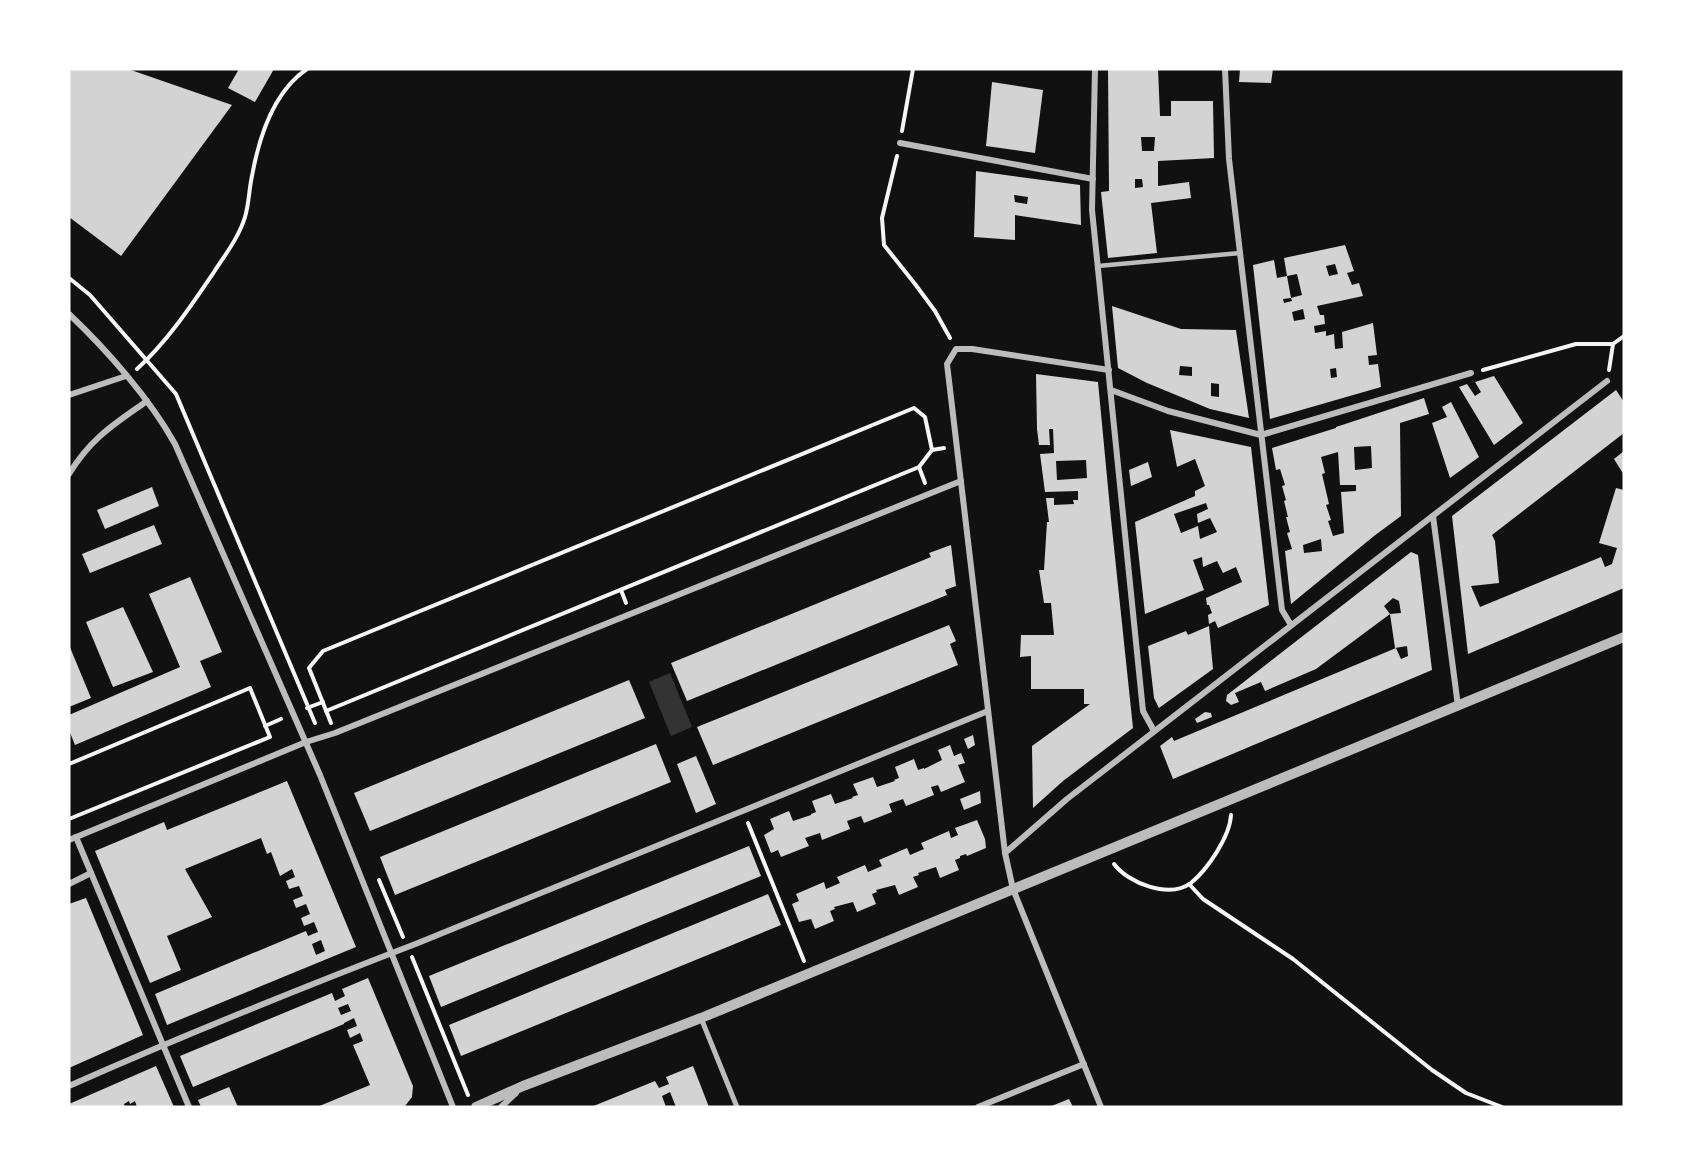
<svg xmlns="http://www.w3.org/2000/svg" width="1693" height="1176" font-family="'PT Sans Narrow',sans-serif">
<rect width="100%" height="100%" fill="#111"/>
<polygon fill="#333" points="670,673 692,727 671,736 649,682"/>
<g fill="#d3d3d3" fill-rule="evenodd">
<polygon points="69,69 128,69 232,105 121,256 69,217"/>
<polygon points="239,69 274,69 255,102 228,88"/>
<path d="M1108 69H1158L1160 116H1171V101H1213L1214 158 1158 161V186L1189 182 1191 198 1151 203 1157 253 1108 258 1101 192 1109 191ZM1141 137H1155L1154 151H1142ZM1135 179H1142L1143 187 1135 188Z"/>
<polygon points="1240,69 1273,69 1271,83 1239,82"/>
<polygon points="992,82 1043,90 1035,153 986,146"/>
<path d="M976 171 1080 185 1081 225 1015 215V240L974 237ZM1014 195 1028 197 1027 204 1015 202Z"/>
<path d="M1345 245 1354 271 1347 273 1352 285 1359 283 1363 296 1317 306 1320 315H1324L1325 324 1314 326 1315 333 1326 331V336L1334 334 1335 349 1343 348 1342 332 1373 323 1377 355 1368 356 1369 365 1378 364 1381 387 1270 419 1253 265 1274 260 1277 278 1287 276 1291 298 1283 299 1284 303 1292 301 1291 298 1302 295 1297 274 1287 276 1284 258ZM1335 264 1338 274 1329 276 1326 266ZM1303 309 1305 319 1294 321 1292 312ZM1336 368 1337 377 1331 378 1330 369Z"/>
<path d="M1112 306 1181 329 1236 330 1249 418 1210 409 1147 383 1118 368ZM1180 366 1192 367V376L1179 375ZM1211 383 1219 384V397L1211 396Z"/>
<path d="M1036 374 1098 382 1111 519 1133 728 1063 781 1033 808 1032 746 1090 704H1084V689H1031V656L1020 657 1021 635H1054L1051 603H1044L1039 570H1044L1047 522H1049L1046 498H1054V505L1074 504 1073 500H1078V491L1045 492 1040 454 1054 453 1053 429H1049L1050 445H1039L1037 429ZM1086 460 1087 478 1057 480 1056 461Z"/>
<polygon points="1494,376 1523,423 1494,445 1459,387 1467,384 1475,396 1481,392 1475,382"/>
<polygon points="1616,390 1624,402 1624,433 1492,535 1495,541 1499,583 1471,586 1480,607 1601,557 1605,567 1612,564 1617,548 1599,543 1616,488 1624,490 1624,588 1468,654 1452,516"/>
<path d="M1424 398 1429 414 1400 423 1401 516 1374 536 1291 604 1285 551 1292 549 1287 533 1290 532 1286 517H1288L1284 501 1286 500 1282 486 1285 485 1280 469 1276 470 1272 448 1336 428V427ZM1371 446 1372 468 1355 470 1354 447ZM1338 452 1340 485H1356V491L1341 492 1344 533 1333 536 1328 521 1331 520 1326 505 1329 504 1322 474 1325 473 1321 457ZM1321 539 1322 551 1304 553 1303 545Z"/>
<polygon points="1451,402 1479,457 1450,478 1432,423 1447,417 1442,407"/>
<path d="M1170 430 1251 447 1269 605 1218 628 1215 621 1209 624 1208 615 1212 613 1209 605H1207L1206 598 1242 582 1236 567 1223 573 1217 561 1203 567 1202 557 1193 560 1204 590 1145 614 1135 522 1195 496V491L1205 486 1195 459 1177 467ZM1206 503 1208 509 1197 514 1198 523 1210 518 1217 532 1200 539 1198 526 1181 533 1174 514Z"/>
<polygon points="1624,451 1624,475 1614,459"/>
<polygon points="1148,462 1152,477 1131,486 1129,470"/>
<polygon points="152,487 159,506 105,529 97,510"/>
<polygon points="154,525 162,544 90,573 82,554"/>
<polygon points="951,545 956,586 945,590 947,595 687,701 671,663 931,557 929,553"/>
<polygon points="1411,552 1418,555 1432,670 1173,779 1160,746 1172,737 1174,741 1396,648 1401,659 1408,656 1407,646 1395,648 1390,614 1401,613 1399,601 1393,598 1384,606 1390,614 1316,669 1265,691 1261,682 1235,693 1239,702 1231,705 1226,701 1227,695"/>
<polygon points="190,577 222,652 200,661 211,687 75,745 69,730 69,715 180,667 149,594"/>
<polygon points="123,607 153,672 113,687 86,622"/>
<polygon points="949,625 956,641 950,644 958,665 713,765 697,727"/>
<polygon points="1209,626 1213,669 1159,708 1154,698 1148,646 1186,631 1188,635"/>
<polygon points="69,645 91,698 69,707"/>
<polygon points="629,680 645,718 370,831 354,793"/>
<polygon points="1205,712 1211,713 1212,717 1197,723 1195,719"/>
<polygon points="973,735 975,745 968,749 964,739"/>
<polygon points="656,744 671,782 395,895 380,857"/>
<polygon points="950,745 954,756 961,753 965,763 958,765 965,782 941,792 938,785 931,787 934,795 906,806 903,799 889,804 892,812 864,823 861,816 847,821 850,829 822,840 820,833 805,838 809,846 781,857 778,850 771,853 764,835 774,829 770,819 789,811 793,821 811,815 811,814 816,812 812,801 831,794 835,804 853,798 852,797 858,795 853,784 873,777 877,787 895,781 894,780 899,778 895,767 914,759 918,770 924,768 924,769 942,760 938,750"/>
<polygon points="696,756 716,804 696,813 677,764"/>
<path d="M287 781 356 947 167 1025 155 994 306 931 308 936 318 932 314 922 304 926 301 918 310 914 306 904 296 908 293 900 303 896 299 886 289 889 286 881 295 877 292 869 280 876 271 852 267 854 261 838 185 869 212 917 167 936 181 970 150 983 95 851 164 822 167 830ZM321 940 325 951 316 955 312 944Z"/>
<polygon points="980,791 981,803 964,810 960,799"/>
<polygon points="977,820 985,839 986,848 967,856 966,854 960,856 960,858 955,860 959,870 940,878 936,867 918,873 919,875 913,877 918,887 899,895 895,885 876,890 877,892 872,894 876,904 857,912 853,902 834,907 835,909 830,911 834,921 815,929 811,919 799,922 792,904 799,901 796,894 824,882 826,889 840,883 837,877 865,865 868,872 882,866 879,860 907,848 910,855 924,849 921,843 949,831 951,838 958,835 955,828"/>
<polygon points="749,846 761,876 441,1007 429,976"/>
<polygon points="768,894 781,925 461,1056 449,1025"/>
<polygon points="86,898 143,1035 69,1068 69,904"/>
<path d="M368 978 413 1086 412 1097 405 1106 317 1107 370 1085 353 1045 363 1041 360 1033 350 1038 347 1030 357 1026 354 1018 344 1023V1024L193 1087 180 1056 332 993 335 1001 345 996 342 989ZM348 1004 351 1011 341 1015 338 1008Z"/>
<polygon points="156,1066 174,1107 137,1107 135,1101 130,1104 129,1101 124,1104 125,1107 69,1107 69,1104"/>
<polygon points="693,1066 709,1107 676,1107 670,1092 662,1096 666,1107 591,1107 655,1081 659,1088 669,1084 666,1077"/>
<polygon points="229,1087 238,1107 201,1107 198,1100"/>
<polygon points="1069,1099 1073,1107 1049,1107"/>
</g>
<g fill="none" stroke-linecap="round" stroke-linejoin="round">
<g stroke="#f5f5f5" stroke-width="4">
<polyline points="902,131 913,69"/>
<polyline points="897,156 882,218 884,245 915,284 935,311 950,338"/>
<polyline points="69,278 90,295 176,394 315,723"/>
<path d="M137 369C167 342 191 306 214 272 225 255 239 237 245 217 249 204 249 189 252 176 259 137 273 92 307 69"/>
<polyline points="1483,370 1576,344 1613,344 1624,336"/>
<polyline points="1609,370 1613,344"/>
<polyline points="919,467 925,483"/>
<polyline points="621,590 626,603"/>
<polyline points="307,708 323,702"/>
<polyline points="326,711 919,467 932,450 944,448"/>
<polyline points="331,723 309,668 323,651 914,408 925,417 932,450"/>
<polyline points="265,726 281,719"/>
<polyline points="69,764 250,688 270,737 69,819"/>
<polyline points="748,823 804,961"/>
<path d="M1114 864C1128 883 1169 899 1191 883 1208 869 1230 836 1231 815"/>
<polyline points="379,880 403,937"/>
<polyline points="1189,884 1203,899 1293,959 1432,1070 1466,1093 1502,1107"/>
<polyline points="412,957 468,1095"/>
</g>
<polyline stroke="#bcbcbc" stroke-width="4.5" points="1098,266 1240,253"/>
<polyline stroke="#bcbcbc" stroke-width="5" points="701,1018 737,1107"/>
<g stroke="#bcbcbc" stroke-width="6">
<polyline points="1095,69 1092,210 1143,711 1154,731"/>
<polyline points="1225,69 1229,159 1282,610 1291,625"/>
<polyline points="900,143 1093,179"/>
<path d="M69 314C107 350 150 399 175 444L320 775 453 1107"/>
<polyline points="1111,390 1168,411 1261,435 1471,373"/>
<polyline points="69,395 126,376"/>
<path d="M69 474C91 438 113 425 147 401"/>
<polyline points="1433,516 1458,706"/>
<polyline points="76,837 189,1107"/>
<polyline points="69,840 306,742 335,733 961,481"/>
<polyline points="1005,853 1067,799 1607,381"/>
<polyline points="69,884 91,873"/>
<path d="M69 1086C184 1035 301 988 418 943L988 711"/>
<polyline points="501,1107 516,1093"/>
<polyline points="978,1107 1084,1064"/>
<polyline points="1101,1107 1013,889 1005,853 947,364 956,349 972,349 1109,370"/>
</g>
<polyline stroke="#bcbcbc" stroke-width="10" points="476,1107 523,1086 701,1018 1624,637"/>
</g>
<rect width="1693" height="1176" fill="none" stroke="#ffffff" stroke-width="141"/>
</svg>
